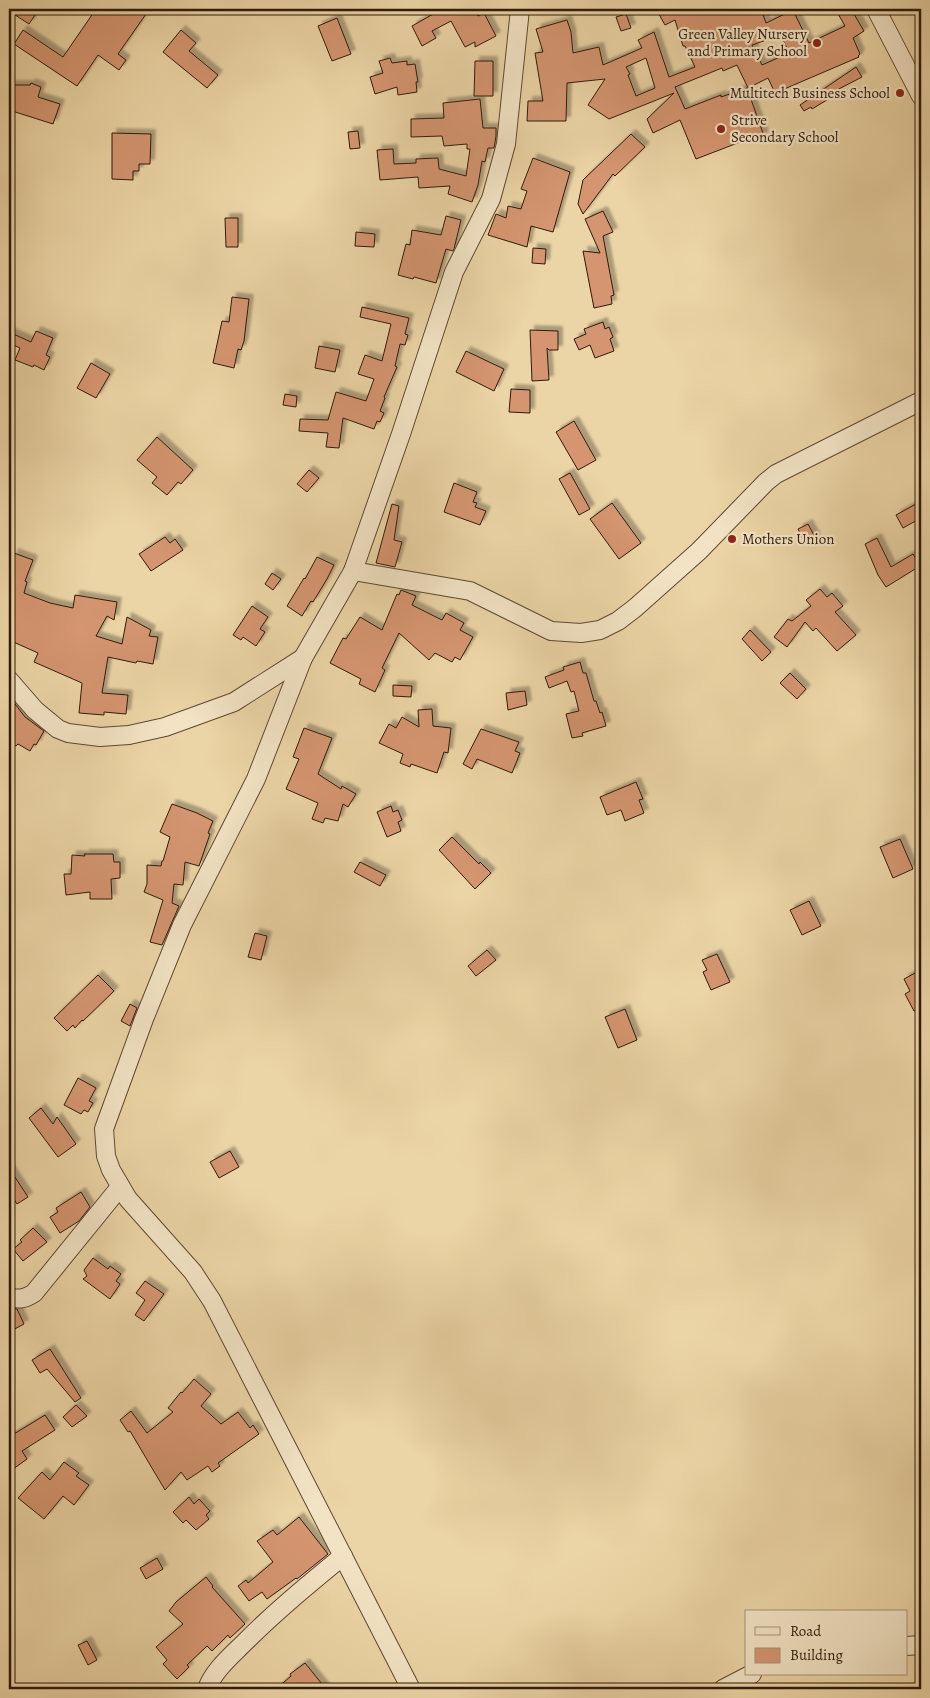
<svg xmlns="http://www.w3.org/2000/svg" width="930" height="1698" font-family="Alegreya,serif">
<defs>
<filter id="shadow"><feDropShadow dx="4.5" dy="-4.5" stdDeviation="1" flood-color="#0004"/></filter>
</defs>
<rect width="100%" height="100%" fill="#ebd4a5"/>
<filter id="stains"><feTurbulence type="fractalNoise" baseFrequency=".004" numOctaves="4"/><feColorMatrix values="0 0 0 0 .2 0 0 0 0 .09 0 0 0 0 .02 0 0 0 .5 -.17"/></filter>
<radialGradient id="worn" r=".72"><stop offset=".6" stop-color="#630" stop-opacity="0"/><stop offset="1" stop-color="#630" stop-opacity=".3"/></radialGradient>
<g fill="#d4956f" stroke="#2f1a0b" fill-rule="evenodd" filter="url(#shadow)">
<polygon points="9,9 39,9 29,24 9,11"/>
<polygon points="96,9 138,9 146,14 118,54 126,60 119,70 98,55 77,86 14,44 23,30 63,57"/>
<polygon points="442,9 474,9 478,16 484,13 496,36 475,47 475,42 465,47 451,21 432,31 436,38 422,46 412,26"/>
<path d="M656 9H761L766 23 793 10 809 43 845 26 837 12 843 9H851L864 31 853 38 860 54 858 56 859 57 775 93 768 78 748 88 737 65 723 71 722 68 675 87 685 109 721 95V97L747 88 764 136 748 141V139L696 159 680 120 653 133 647 119 674 93 609 119 588 105 605 79 567 83 566 121H527L528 101H543L535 53 543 52 536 29 567 20 571 32 573 53 599 47 603 65 642 48 638 40 654 32 669 77 695 67 685 46H683L675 20 665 25ZM781 35 789 53 762 65 752 45ZM646 58 655 88 636 96 628 75 630 74 626 67Z"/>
<polygon points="626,14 631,28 621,31 616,17"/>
<polygon points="337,18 351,54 332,61 318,26"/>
<polygon points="181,30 196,43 189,51 218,75 207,88 163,52"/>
<polygon points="390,58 392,63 407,61 407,65 415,64 418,82 416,82 417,92 398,95 397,87 375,94 370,77 383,73 379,61"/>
<polygon points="475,61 493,61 493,96 474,96"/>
<polygon points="856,67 862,77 833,92 835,95 812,109 811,107 804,111 800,105"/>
<polygon points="31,83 41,87 38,97 60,104 53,124 9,110 9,85 30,85"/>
<polygon points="480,99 483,128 496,128 496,136 494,148 488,148 485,162 482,161 478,185 472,202 448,194 450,186 419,188 418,177 380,180 377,150 393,149 394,164 416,163 416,159 438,158 439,169 466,176 470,149 467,149 467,144 444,146 442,136 411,137 411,119 444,118 443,103"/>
<polygon points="358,131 360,148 350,149 348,132"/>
<polygon points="112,133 151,134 150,164 139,164 139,171 133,171 133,180 112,179"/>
<polygon points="631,134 645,147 615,176 613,174 583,214 578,204 583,180"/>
<polygon points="533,158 570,172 553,232 531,226 527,247 488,235 496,214 506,218 508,206 521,209 527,191 521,189"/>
<polygon points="603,211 613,232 603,236 614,295 611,296 612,304 594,308 583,251 600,253 585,219"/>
<polygon points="446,216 461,220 454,249 453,251 446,249 436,283 414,277 413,279 398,275 406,244 410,245 412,230 441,235"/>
<polygon points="225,218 238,218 238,247 226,247"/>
<polygon points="356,232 375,234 374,247 355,246"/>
<polygon points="533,248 546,249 545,264 532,263"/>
<polygon points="232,297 249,299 244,341 241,350 238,349 234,368 213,363 222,321 229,322"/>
<polygon points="362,307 409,318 405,334 408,335 405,345 400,344 395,366 397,367 384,397 385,398 380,411 384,413 380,422 377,421 374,429 343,418 339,448 326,447 328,433 299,431 300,419 328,420 336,392 366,401 374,379 358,374 365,355 382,361 391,324 360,317"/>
<polygon points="603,322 605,329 609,327 613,337 610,339 614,351 595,358 590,345 579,350 574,339 586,334 584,329"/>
<polygon points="530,330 558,331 558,350 549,350 547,348 549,380 532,381"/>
<polygon points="36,331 53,338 46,355 50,357 44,370 34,365 33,367 15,360 20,348 9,343 9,332 31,342"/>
<polygon points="319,346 340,350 335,372 315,368"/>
<polygon points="466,351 504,369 494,391 456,372"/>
<polygon points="91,363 110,374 96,398 77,388"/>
<polygon points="511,389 530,390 530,413 509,412"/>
<polygon points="285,394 297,396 296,407 283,405"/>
<polygon points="574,421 596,460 578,470 556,432"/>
<polygon points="157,437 193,470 181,484 178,482 167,495 152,483 157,477 137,460"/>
<polygon points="309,470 319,478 307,492 297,484"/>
<polygon points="570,473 590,509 579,515 559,479"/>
<polygon points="454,483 477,492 473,502 477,503 475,507 486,511 480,525 444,512"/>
<polygon points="612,503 641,543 619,559 590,519"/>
<polygon points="392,504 399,506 394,540 402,542 395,567 376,563"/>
<polygon points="916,504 921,513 921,518 903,528 896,515"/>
<polygon points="808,524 816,539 805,544 798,529"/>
<polygon points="165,537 170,543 175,539 183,550 151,571 139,554"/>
<polygon points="877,538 891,567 913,554 920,566 886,587 878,575 865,544"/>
<polygon points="14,553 33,560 25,581 27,582 24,593 50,603 73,608 75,595 117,602 114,620 107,616 96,636 122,644 127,617 151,630 149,636 158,637 153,664 137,661 136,663 108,657 102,693 128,695 126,714 104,712 104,715 79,713 82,683 34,662 38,653 9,640 9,567"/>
<polygon points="317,557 334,565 327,579 313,602 311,601 302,616 287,606 304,578 305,579"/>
<polygon points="272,573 281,579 273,590 265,584"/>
<polygon points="820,589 827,597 832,593 843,606 835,612 856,635 837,651 816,628 813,631 805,622 787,647 774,637 788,619 792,621 811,606 806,600"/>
<polygon points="401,590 416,596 412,605 442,620 446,613 464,623 460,630 473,637 460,660 455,657 452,662 435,653 429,660 399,633 382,668 385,670 375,692 359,684 361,679 330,663 343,638 346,639 360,617 382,630 397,594 399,595"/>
<polygon points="252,606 268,617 260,629 265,632 256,646 243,637 241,640 233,635"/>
<polygon points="750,630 771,652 762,661 742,639"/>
<polygon points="580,662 583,673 586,673 594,701 596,701 600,713 602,712 606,726 582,733 583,736 572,738 566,714 579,711 574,691 571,692 567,681 549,688 545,677 564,670 563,667"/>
<polygon points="790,673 806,689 797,699 780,683"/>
<polygon points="393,685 412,686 411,697 393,696"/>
<polygon points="525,691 527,705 508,710 506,693"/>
<polygon points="9,696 25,717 44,731 36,745 34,744 30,751 18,744 16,746 9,741"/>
<polygon points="432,709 433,726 451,728 448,753 444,752 437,773 411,764 410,767 400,763 403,754 379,743 389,724 396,728 402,717 419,727 418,710"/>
<polygon points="304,728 332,738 318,774 341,789 342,786 356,794 348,807 343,804 338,821 325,818 323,823 312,819 318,803 286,789 299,759 293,757"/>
<polygon points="481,729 519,742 515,751 520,753 512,773 477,759 472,769 463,764"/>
<polygon points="636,782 643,799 639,800 644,813 625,821 621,810 607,815 600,797"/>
<polygon points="172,804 197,813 213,821 208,833 210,834 199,866 185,862 183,885 174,884 172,903 179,906 162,945 150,942 163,900 144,892 147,884 147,865 161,866 162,861 163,861 170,837 160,832"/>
<polygon points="391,806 393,812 398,810 402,820 398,822 401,831 387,837 377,812"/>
<polygon points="452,837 479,864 480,862 491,873 475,889 439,850"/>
<polygon points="900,839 913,869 893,878 880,847"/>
<polygon points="84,854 113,854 114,862 120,862 120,878 111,879 112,899 90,899 90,892 66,895 64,874 71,874 72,855 85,856"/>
<polygon points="360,862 386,875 380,886 354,872"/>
<polygon points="809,901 821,926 802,935 790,910"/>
<polygon points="255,933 267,936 261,960 248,957"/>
<polygon points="487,950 496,960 476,976 468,966"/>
<polygon points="717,954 730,982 711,990 703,972 707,970 702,960"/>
<polygon points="917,972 921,979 921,1011 920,1008 914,1011 905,994 910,991 904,979"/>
<polygon points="98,975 114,991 83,1021 82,1020 75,1028 73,1025 67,1031 54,1018"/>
<polygon points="130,1004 137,1008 130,1026 121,1021"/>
<polygon points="625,1009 637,1040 618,1048 605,1017"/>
<polygon points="78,1078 96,1088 89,1101 93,1103 88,1112 84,1110 81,1114 64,1105"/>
<polygon points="41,1108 53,1124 57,1117 76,1144 58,1157 29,1118"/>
<polygon points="230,1151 239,1167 219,1178 210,1162"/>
<polygon points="9,1168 28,1197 17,1204 9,1191"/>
<polygon points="81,1192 90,1207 79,1221 60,1233 50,1217 58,1212 56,1208"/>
<polygon points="33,1228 47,1242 23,1261 13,1249 22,1242 20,1240"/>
<polygon points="93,1258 108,1269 110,1266 121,1274 116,1281 120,1284 110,1299 83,1279 87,1276 84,1270"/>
<polygon points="145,1281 164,1294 144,1321 135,1315 145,1300 136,1293"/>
<polygon points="9,1308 17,1309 24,1324 9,1332"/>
<polygon points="50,1349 81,1398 75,1402 47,1369 40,1373 32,1360"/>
<polygon points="194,1379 211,1394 201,1406 221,1424 238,1412 250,1428 253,1425 259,1434 218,1463 220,1466 212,1472 208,1466 187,1480 181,1472 165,1490 130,1431 128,1432 120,1420 131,1411 147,1433 173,1412 168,1408 181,1392 182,1393"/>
<polygon points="76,1405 87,1416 72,1427 63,1417"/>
<polygon points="45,1415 55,1430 22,1451 27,1459 9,1472 9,1437"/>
<polygon points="64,1462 79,1473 76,1476 89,1485 74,1505 63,1496 44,1519 18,1498 42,1472 50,1480"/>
<polygon points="189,1497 194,1504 199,1499 210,1511 206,1515 209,1519 196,1530 186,1520 183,1523 173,1512"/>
<polygon points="299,1517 328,1554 297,1579 296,1578 267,1599 262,1592 249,1601 238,1586 246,1580 248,1583 273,1562 257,1541 273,1530 277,1535"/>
<polygon points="157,1558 163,1569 146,1579 140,1568"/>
<polygon points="206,1577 213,1586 212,1587 245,1624 230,1638 228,1635 212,1651 207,1646 187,1665 189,1667 177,1679 163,1664 167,1660 156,1647 183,1624 169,1611 176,1602"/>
<polygon points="87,1641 97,1660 88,1665 78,1645"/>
<polygon points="305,1663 326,1689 276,1689 291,1676 290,1674"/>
</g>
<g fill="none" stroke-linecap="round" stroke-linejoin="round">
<g stroke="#5e4832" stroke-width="20">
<g id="minor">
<polyline points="876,9 921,96"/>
<polyline points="353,571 470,591 551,631 581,633 600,630 618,621 635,608 699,551 766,482 776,474 921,401"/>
<polyline points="9,680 35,710 58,729 68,733 100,737 129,735 165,727 234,702 303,658"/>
<path d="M9 1297C19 1300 25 1299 34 1293L120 1187"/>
<polyline points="906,1646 921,1645"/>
<path d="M207 1689C213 1671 231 1656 245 1642 276 1611 309 1584 343 1556"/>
<polyline points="411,1689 212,1301 193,1272 128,1199 111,1170 106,1156 104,1129 144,1019 182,925 256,779 303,658 353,571 401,434 454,272 491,199 506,144 520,9"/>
<polyline points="723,1689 752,1674"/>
</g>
</g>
<use href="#minor" stroke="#f2e3c4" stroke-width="18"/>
</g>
<g fill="#8f2418" stroke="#f2e3c4" stroke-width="2">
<circle cx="817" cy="43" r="5"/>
<circle cx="900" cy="93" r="5"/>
<circle cx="721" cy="129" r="5"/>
<circle cx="732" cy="539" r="5"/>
</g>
<g text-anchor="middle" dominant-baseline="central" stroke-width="4.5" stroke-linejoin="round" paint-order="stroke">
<g font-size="15" fill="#2f1a0b" stroke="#f2e3c4" text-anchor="end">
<text x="807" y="34">Green Valley Nursery<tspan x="807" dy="17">and Primary School</tspan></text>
<text x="890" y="93">Multitech Business School</text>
<text x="731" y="120" text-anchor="start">Strive<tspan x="731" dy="17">Secondary School</tspan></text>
<text x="742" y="539" text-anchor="start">Mothers Union</text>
</g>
</g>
<rect width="930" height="1698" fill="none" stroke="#ebd4a5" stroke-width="30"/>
<rect x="10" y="10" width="910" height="1678" fill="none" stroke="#2f1a0b" stroke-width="2.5"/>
<rect x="15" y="15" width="900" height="1668" fill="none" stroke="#2f1a0b"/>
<rect x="745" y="1610" width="162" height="65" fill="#f2e3c4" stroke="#a4937a"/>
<rect x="755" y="1627" width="25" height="8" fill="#f2e3c4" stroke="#a4937a"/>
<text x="790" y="1636" font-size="15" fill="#2f1a0b">Road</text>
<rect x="755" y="1648" width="25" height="15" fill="#d4956f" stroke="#a4937a"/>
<text x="790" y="1660" font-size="15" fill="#2f1a0b">Building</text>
<rect width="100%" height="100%" filter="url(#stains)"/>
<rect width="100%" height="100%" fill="url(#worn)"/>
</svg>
